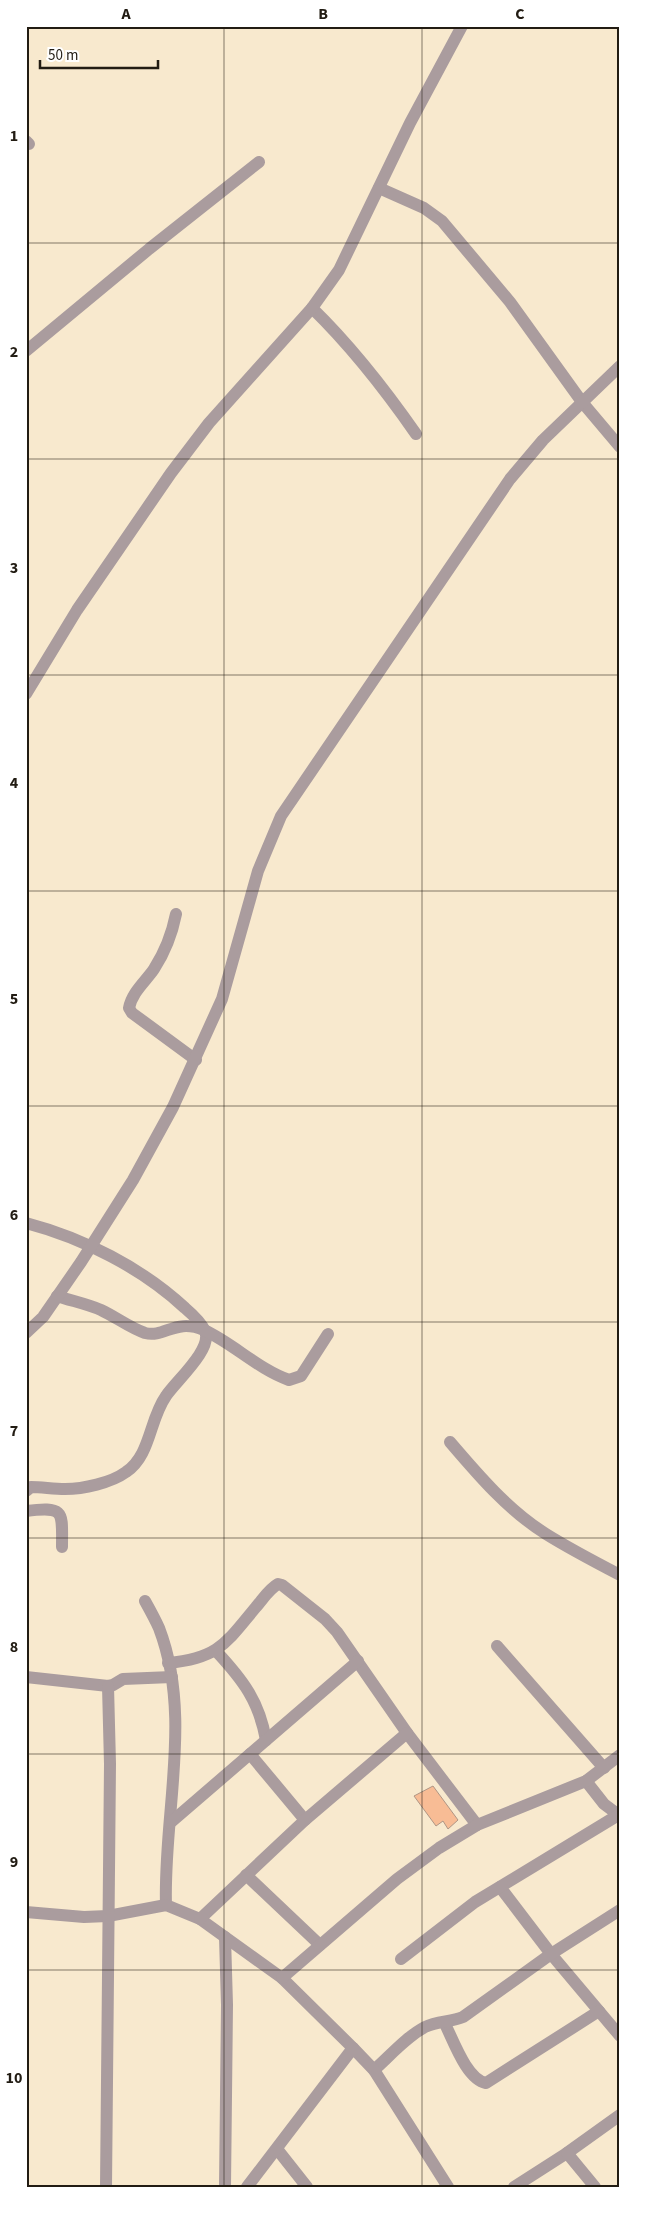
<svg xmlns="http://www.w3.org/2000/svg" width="646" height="2213" font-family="'Source Sans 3',sans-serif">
<rect width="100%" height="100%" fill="#f8e9ce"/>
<polygon fill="#f8bc95" stroke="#af9685" points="433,1786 458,1820 448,1829 443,1821 436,1826 414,1796"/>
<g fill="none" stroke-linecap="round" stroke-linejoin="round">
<g stroke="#aa9c9e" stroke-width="12">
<polyline points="26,141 29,144"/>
<polyline points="379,188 424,208 442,221 510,302 582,402 620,447"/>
<path d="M312 308C352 347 384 388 416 434"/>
<polyline points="26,351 149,249 259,162"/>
<polyline points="26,694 77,610 171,473 209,423 312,308 339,270 410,123 462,26"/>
<path d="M176 914C172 934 165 952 154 969 146 981 132 992 129 1008L132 1013 196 1060"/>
<path d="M26 1223C83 1238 142 1268 185 1308 192 1314 201 1322 205 1331 213 1349 176 1381 166 1396 149 1420 151 1455 126 1472 111 1483 83 1489 65 1489 53 1489 42 1487 31 1487L26 1491"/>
<path d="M57 1296C72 1301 87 1304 101 1310 116 1317 130 1328 145 1333 165 1338 175 1318 204 1330 234 1344 258 1369 289 1380L301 1376 328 1334"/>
<polyline points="26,1333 43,1317 81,1262 133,1180 173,1107 222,999 258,871 281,816 510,479 543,440 620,366"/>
<path d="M450 1442C479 1476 508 1510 546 1534 570 1549 595 1562 620 1575"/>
<path d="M26 1511C66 1506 62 1512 62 1547"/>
<path d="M145 1601C150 1610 155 1619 159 1628 193 1717 163 1814 166 1905"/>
<polyline points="497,1646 604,1768"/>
<path d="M216 1651C243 1680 259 1701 266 1740"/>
<path d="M168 1663C219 1658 226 1643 256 1607 263 1599 269 1589 278 1584L282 1585 325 1619 337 1632 407 1733 477 1825"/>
<polyline points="26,1677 108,1686 113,1685 123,1679 172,1677"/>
<polyline points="250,1754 305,1820"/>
<polyline points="586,1781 604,1804 620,1816"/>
<polyline points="170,1823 358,1661"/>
<polyline points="246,1875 320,1945"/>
<polyline points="500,1887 551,1954 620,2036"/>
<polyline points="26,1912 84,1917 108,1916 166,1905 200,1919 282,1978 353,2048"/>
<polyline points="200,1919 305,1820 407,1733"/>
<polyline points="401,1959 475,1902 620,1814"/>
<polyline points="282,1978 397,1879 439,1848 477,1825 586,1781 620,1755"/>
<path d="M444 2022C453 2039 466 2079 486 2083L599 2011"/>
<path d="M374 2070C390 2056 406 2037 425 2027 437 2021 451 2022 463 2017L551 1954 620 1910"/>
<polyline points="277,2149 307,2187"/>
<polyline points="106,2187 110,1764 108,1686"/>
<polyline points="225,2187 227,2005 225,1937"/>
<polyline points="247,2187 353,2048 374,2070 448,2187"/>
<polyline points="514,2187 567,2153"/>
<polyline points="595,2187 567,2153 620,2115"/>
</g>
</g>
<path fill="none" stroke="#221c13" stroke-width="1" stroke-opacity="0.55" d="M224 26V2187M422 26V2187M26 243H620M26 459H620M26 675H620M26 891H620M26 1106H620M26 1322H620M26 1538H620M26 1754H620M26 1970H620"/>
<rect width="646" height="2213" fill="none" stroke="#ffffff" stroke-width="55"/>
<path d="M40 60v8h118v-8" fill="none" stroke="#221c13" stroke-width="2.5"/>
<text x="48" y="60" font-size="15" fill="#221c13" stroke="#ffffff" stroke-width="4" paint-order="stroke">50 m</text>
<rect x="28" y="28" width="590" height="2158" fill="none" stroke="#221c13" stroke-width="2"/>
<g font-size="16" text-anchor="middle" font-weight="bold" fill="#221c13">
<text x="126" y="19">A</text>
<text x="323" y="19">B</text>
<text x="520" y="19">C</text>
<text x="14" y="141">1</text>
<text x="14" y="357">2</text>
<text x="14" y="573">3</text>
<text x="14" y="788">4</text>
<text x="14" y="1004">5</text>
<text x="14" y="1220">6</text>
<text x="14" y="1436">7</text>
<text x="14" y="1652">8</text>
<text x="14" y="1867">9</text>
<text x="14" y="2083">10</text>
</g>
</svg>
